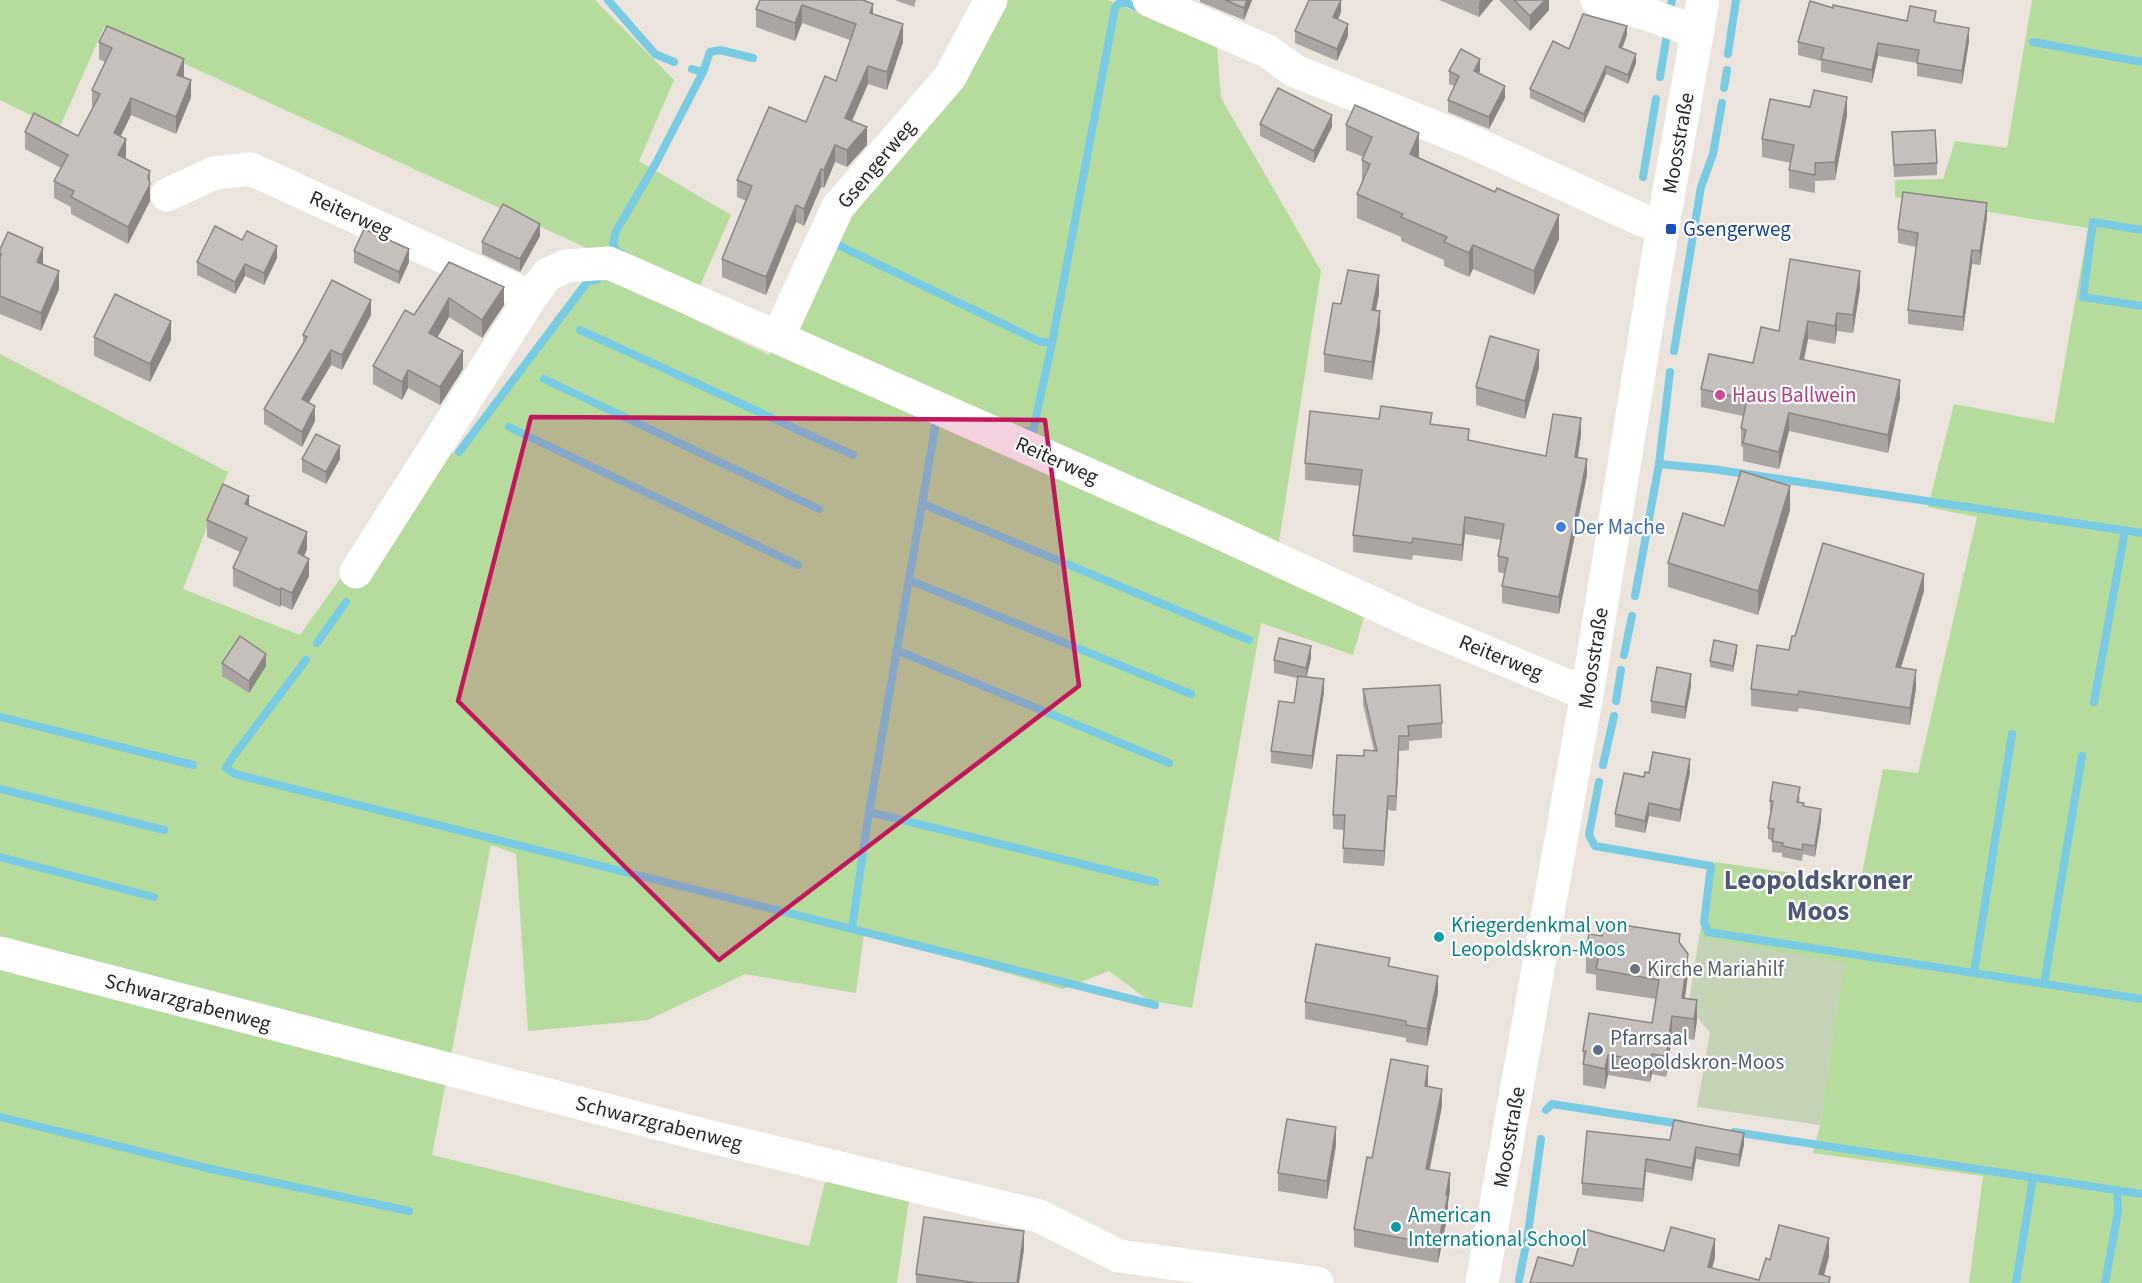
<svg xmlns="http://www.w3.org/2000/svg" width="2142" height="1283" font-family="'Source Sans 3',sans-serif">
<rect width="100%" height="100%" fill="#eae4dc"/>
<g fill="#b5dc9d">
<polygon points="0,0 595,0 674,80 639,161 731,215 687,316 769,355 852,205 999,0 1108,0 1217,47 1221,98 1321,271 1274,574 1365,613 1353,655 1261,623 1192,1008 1148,1000 1109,971 1063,989 864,933 856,993 745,974 648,1020 528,1031 516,854 491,845 432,1155 809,1246 827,1174 910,1193 897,1283 0,1283 0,354 228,472 183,589 300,635 352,562 426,440 454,453 587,275 600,254 104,27 59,129 0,100"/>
<polygon points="2032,0 2142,0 2142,1283 1969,1283 1983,1176 1813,1153 1820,1125 1844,964 1699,937 1715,862 1860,883 1883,769 1918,773 1977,517 1928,507 1954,404 2054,423 2088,228 1895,197 1895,180 1943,179 1955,141 2007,148"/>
</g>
<polygon fill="#c4d2b5" points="1699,937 1845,963 1820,1125 1697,1107 1710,1032 1688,1007"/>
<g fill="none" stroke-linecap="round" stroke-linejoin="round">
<g stroke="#78cbe3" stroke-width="8">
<polyline points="608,0 655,54 674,62"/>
<polyline points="1669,14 1672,0"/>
<polyline points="2033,42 2142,62"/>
<polyline points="1728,54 1736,0"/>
<polyline points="703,72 710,52 720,50 753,58"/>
<polyline points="1660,77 1667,34"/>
<polyline points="1724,88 1727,70"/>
<polyline points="1643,177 1656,99"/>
<polyline points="2142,230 2093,222 2083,297 2142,306"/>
<polyline points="840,246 1041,342 1052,343"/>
<polyline points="623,254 617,252 613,243 616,231 656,163 703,72 692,69"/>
<polyline points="580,330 853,455"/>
<polyline points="1674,351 1701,187 1713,154 1722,103"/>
<polyline points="544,379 819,509"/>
<polyline points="509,427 798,565"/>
<polyline points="1023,431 1033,431 1052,343 1115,8 1119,3 1127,3 1144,11"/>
<polyline points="459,452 588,281 597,280"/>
<polyline points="1659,464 1712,469 2142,533"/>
<polyline points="923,504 1249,640"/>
<polyline points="909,580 1191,694"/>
<polyline points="1635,596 1659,464 1670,372"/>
<polyline points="317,643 346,602"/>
<polyline points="896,650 1169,763"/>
<polyline points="1624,655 1632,616"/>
<polyline points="306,660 232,758 226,768 235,774 1155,1005"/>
<polyline points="1616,701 1621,670"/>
<polyline points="2094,702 2125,530"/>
<polyline points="0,717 193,765"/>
<polyline points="1603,765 1614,716"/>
<polyline points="1599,782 1589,835 1595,846 1711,866 1704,922 1708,932 2142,999"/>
<polyline points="0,789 164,830"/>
<polyline points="869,812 1155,882"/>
<polyline points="0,857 154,897"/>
<polyline points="852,928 869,812 936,422"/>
<polyline points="1974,973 2012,734"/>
<polyline points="2044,984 2082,756"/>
<polyline points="1546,1110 1552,1104 1681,1124"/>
<polyline points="0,1117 211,1169 409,1211"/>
<polyline points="1734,1132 2142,1194"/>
<polyline points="1519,1280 1527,1240 1541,1139"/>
<polyline points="2016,1283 2033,1178"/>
<polyline points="2105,1283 2118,1212 2117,1190"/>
</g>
<g stroke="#fff" stroke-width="33">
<polyline points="1149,0 1267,51 1295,71 1472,142 1642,220 1663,225"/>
<polyline points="1597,0 1647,14 1697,32"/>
<polyline points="167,195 214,173 251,169 531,297"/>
<polyline points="778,337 838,207 950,77 991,0"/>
<polyline points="356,572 531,297 547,275 566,266 609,263 1198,523 1416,623 1587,694"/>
<polyline points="0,953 703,1135 1039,1216 1119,1256 1317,1283"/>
<polyline points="1482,1283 1587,694 1663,225 1703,0"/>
</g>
</g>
<g fill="#aaa5a2">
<polygon points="760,0 873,14 903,42 887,90 868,84 852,121 867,145 847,167 835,162 824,188 821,187 804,226 796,222 766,295 722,277 722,259 746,201 737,197 737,180 806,122 836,81 850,40 802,23 795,41 756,27 756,9"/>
<polygon points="895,0 916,0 914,7"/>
<polygon points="1200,0 1252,0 1244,20 1200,2"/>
<polygon points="1439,0 1493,0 1479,17"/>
<polygon points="1499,0 1549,0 1549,10 1530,31"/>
<polygon points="1341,12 1338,19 1348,36 1337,61 1295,43 1295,31"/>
<polygon points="1907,21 1936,22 1969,41 1962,84 1917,76 1917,63 1878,56 1872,83 1821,72 1821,61 1798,55 1798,42"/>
<polygon points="1627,35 1622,49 1636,63 1628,84 1606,74 1584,123 1530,98 1530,89 1569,49"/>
<polygon points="99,42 184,76 183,77 191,97 176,134 131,115 120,137 126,156 125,158 150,171 150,201 128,244 71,214 71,207 54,198 54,181 61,168 25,149 25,132 78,136 93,108 92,107 92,90 105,62 99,59"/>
<polygon points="1449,71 1480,71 1479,73 1505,98 1489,129 1448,112 1448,100 1454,86 1449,84"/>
<polygon points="1847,115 1835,180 1815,181 1815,193 1789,188 1789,170 1791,163 1762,157 1762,139"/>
<polygon points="1260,124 1332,127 1314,163 1260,136"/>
<polygon points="1346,125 1419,158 1559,239 1534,295 1473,269 1469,277 1444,266 1444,260 1401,241 1401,237 1357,218 1357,194 1362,183 1362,160 1363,157 1346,150"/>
<polygon points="1892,132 1937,163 1937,175 1894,177"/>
<polygon points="1987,218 1980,265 1972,264 1963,331 1908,324 1908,310 1916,247 1898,243 1898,229"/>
<polygon points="540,236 520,272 482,254 482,242"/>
<polygon points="0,249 43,265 59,289 41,331 0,314"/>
<polygon points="354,251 409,262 399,284 354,263"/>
<polygon points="277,258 264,285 245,276 235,294 197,275 197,262"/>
<polygon points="449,262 504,305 482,338 449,317 437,338 463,369 440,405 408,388 402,400 373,384 373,366 414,315"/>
<polygon points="1860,288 1853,333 1837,331 1835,344 1808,339 1804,360 1900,398 1888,453 1789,431 1779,469 1743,461 1743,447 1741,446 1741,428 1743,416 1701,407 1701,389 1753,363 1779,331"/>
<polygon points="1379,294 1376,311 1380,330 1372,380 1324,372 1324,354 1341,304"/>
<polygon points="371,315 342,370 331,365 309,402 315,421 302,447 264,424 264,409 303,343 303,335"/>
<polygon points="94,337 171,340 150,382 94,356"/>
<polygon points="1539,368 1525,419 1476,405 1476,387"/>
<polygon points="1379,419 1432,424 1469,440 1546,456 1581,435 1578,457 1587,475 1559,614 1502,603 1502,586 1505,574 1498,572 1498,556 1501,540 1465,534 1462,561 1413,555 1412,560 1353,552 1353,535 1360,486 1305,480 1305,463"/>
<polygon points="302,459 340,459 326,484 302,472"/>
<polygon points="249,505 307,549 304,556 309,576 292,610 281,605 280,607 233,586 233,568 240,552 207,537 207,520"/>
<polygon points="1790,510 1758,615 1668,587 1668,563 1724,526"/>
<polygon points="1924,591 1901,668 1916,688 1910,725 1799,708 1798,712 1751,706 1751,689 1789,650 1795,636"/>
<polygon points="1737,651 1733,672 1710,667 1710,661"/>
<polygon points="1311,658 1306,677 1324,692 1312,769 1271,763 1271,751 1294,703 1297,678 1274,673 1274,660"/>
<polygon points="222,663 266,666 249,693 222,676"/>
<polygon points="1691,686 1685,719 1651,713 1651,701"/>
<polygon points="1363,689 1442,723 1442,738 1409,741 1409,750 1399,751 1396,811 1388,810 1384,866 1343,863 1344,830 1333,829 1333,815 1364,756 1374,751 1363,704"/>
<polygon points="1690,772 1680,822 1649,816 1645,833 1615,827 1615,814 1644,777 1649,773"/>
<polygon points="1800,797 1799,802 1821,820 1815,857 1803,854 1802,861 1782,857 1782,853 1772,852 1772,840 1768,839 1768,828 1771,812 1770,812 1770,801"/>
<polygon points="1602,936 1680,944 1688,974 1685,998 1697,1020 1694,1040 1672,1036 1666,1077 1652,1074 1650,1082 1608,1075 1605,1089 1583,1085 1583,1051 1652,1023 1656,999 1596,990 1596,975 1586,973 1586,952"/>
<polygon points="1390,967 1438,993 1427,1046 1406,1042 1406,1038 1305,1019 1305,1002"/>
<polygon points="1428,1084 1428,1086 1442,1106 1430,1169 1450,1191 1448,1202 1448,1213 1438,1263 1354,1247 1354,1229 1372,1158"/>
<polygon points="1670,1140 1744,1145 1739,1167 1696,1159 1692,1181 1646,1172 1643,1202 1582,1195 1582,1183"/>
<polygon points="1336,1145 1327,1199 1278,1191 1278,1173"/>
<polygon points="1024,1249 1019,1283 916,1283 916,1274"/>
</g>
<g fill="#8b8684">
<polygon points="1247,0 1252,0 1244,20 1244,8"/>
<polygon points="1341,0 1341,12 1333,30 1333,17"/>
<polygon points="1481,0 1493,0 1479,17 1479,2"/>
<polygon points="1545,0 1549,0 1549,10 1530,31 1530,16"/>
<polygon points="873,4 873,21 870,13"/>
<polygon points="802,5 802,23 795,41 795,23"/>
<polygon points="903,24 903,42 887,90 887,72"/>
<polygon points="1348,24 1348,36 1337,61 1337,49"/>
<polygon points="1627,26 1627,35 1619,56 1619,47"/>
<polygon points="1969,28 1969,41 1962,84 1962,71"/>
<polygon points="1878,43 1878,56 1872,83 1872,70"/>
<polygon points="1636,54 1636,63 1628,84 1628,75"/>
<polygon points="184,59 184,76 177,92 177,75"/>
<polygon points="1480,59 1480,71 1474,83 1474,71"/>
<polygon points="868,66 868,84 845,136 845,118"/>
<polygon points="1606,66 1606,74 1584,123 1584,114"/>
<polygon points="191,80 191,97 176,134 176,117"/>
<polygon points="1505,86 1505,98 1489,129 1489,117"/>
<polygon points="1847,97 1847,115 1835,180 1835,162"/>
<polygon points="131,98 131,115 114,150 114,133"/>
<polygon points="1332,115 1332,127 1314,163 1314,151"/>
<polygon points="867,127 867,145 847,167 847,150"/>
<polygon points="1419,133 1419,157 1410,178 1410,154"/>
<polygon points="126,139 126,156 118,172 118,155"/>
<polygon points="835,145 835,162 824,188 824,170"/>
<polygon points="821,169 821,187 804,226 804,209"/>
<polygon points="150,171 150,201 128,244 128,227"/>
<polygon points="1987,203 1987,218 1980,265 1980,251"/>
<polygon points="796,205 796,222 766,295 766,277"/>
<polygon points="1559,215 1559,239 1534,295 1534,271"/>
<polygon points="540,224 540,236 520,272 520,259"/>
<polygon points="1473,245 1473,269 1469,277 1469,253"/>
<polygon points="277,246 277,258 264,285 264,273"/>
<polygon points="43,248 43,266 37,262"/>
<polygon points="409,249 409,262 399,284 399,272"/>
<polygon points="1972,250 1972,264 1963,331 1963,317"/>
<polygon points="245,264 245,276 235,294 235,282"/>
<polygon points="59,271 59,289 41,331 41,313"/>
<polygon points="1860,271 1860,288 1853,333 1853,315"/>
<polygon points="1379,275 1379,294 1372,328 1372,310"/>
<polygon points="504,287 504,305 482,338 482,320"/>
<polygon points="449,298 449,317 429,352 429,333"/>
<polygon points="371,300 371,315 342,370 342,355"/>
<polygon points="1380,311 1380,330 1372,380 1372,362"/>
<polygon points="1837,313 1837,331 1835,344 1835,326"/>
<polygon points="171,321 171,340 150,382 150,364"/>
<polygon points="1808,321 1808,339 1800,377 1800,359"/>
<polygon points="331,350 331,365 302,414 302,399"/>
<polygon points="1539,350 1539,368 1525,419 1525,401"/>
<polygon points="463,351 463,369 440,405 440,387"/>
<polygon points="408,370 408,388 402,400 402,382"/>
<polygon points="1900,380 1900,398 1888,453 1888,435"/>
<polygon points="315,406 315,421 302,447 302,432"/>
<polygon points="1789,413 1789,431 1779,469 1779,452"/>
<polygon points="1581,418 1581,435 1575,473 1575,457"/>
<polygon points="340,446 340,459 326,484 326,472"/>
<polygon points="1587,459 1587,475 1559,614 1559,597"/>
<polygon points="1790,486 1790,510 1758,615 1758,591"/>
<polygon points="249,496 249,513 245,504"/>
<polygon points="1465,517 1465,534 1462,561 1462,545"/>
<polygon points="307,532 307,549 298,570 298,553"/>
<polygon points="309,559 309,576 292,610 292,593"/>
<polygon points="1924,574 1924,591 1896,684 1896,667"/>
<polygon points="281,588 281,605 280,607 280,590"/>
<polygon points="1737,645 1737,651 1733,672 1733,666"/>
<polygon points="1311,646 1311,658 1306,680 1306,668"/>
<polygon points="266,654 266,666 249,693 249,681"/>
<polygon points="1916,670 1916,688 1910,725 1910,708"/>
<polygon points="1691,674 1691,686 1685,719 1685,707"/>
<polygon points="1324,679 1324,692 1312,769 1312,756"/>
<polygon points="1399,736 1399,751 1396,811 1396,796"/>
<polygon points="1690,759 1690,772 1680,822 1680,810"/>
<polygon points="1388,796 1388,810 1384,866 1384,851"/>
<polygon points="1649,803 1649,816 1645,833 1645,821"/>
<polygon points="1821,809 1821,820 1815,857 1815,846"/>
<polygon points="1688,954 1688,974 1682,1018 1682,998"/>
<polygon points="1438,976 1438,993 1427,1046 1427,1029"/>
<polygon points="1697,1000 1697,1020 1694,1040 1694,1019"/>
<polygon points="1672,1016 1672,1036 1666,1077 1666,1056"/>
<polygon points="1652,1054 1652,1074 1650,1082 1650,1061"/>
<polygon points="1608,1055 1608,1075 1605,1089 1605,1069"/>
<polygon points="1428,1066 1428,1084 1425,1104 1425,1086"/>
<polygon points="1442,1089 1442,1106 1426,1186 1426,1169"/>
<polygon points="1336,1127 1336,1145 1327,1199 1327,1181"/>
<polygon points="1744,1133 1744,1145 1739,1167 1739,1155"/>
<polygon points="1696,1147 1696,1159 1692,1181 1692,1168"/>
<polygon points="1646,1159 1646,1172 1643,1202 1643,1189"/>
<polygon points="1450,1173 1450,1191 1448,1202 1448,1213 1438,1263 1438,1245"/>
<polygon points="1024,1231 1024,1249 1019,1283 1017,1283"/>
<polygon points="1829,1238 1829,1257 1822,1283 1819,1274"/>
<polygon points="1715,1239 1715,1258 1708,1283 1708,1267"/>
</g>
<g fill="#c6c0bc" stroke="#8b8684" stroke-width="1.5">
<polygon points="760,0 863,0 873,4 870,13 903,24 887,72 868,66 845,118 867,127 847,150 835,145 824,170 821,169 804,209 796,205 766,277 722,259 752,186 737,180 769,107 806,122 825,76 836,81 856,24 802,5 795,23 756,9"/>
<polygon points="1225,0 1247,0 1244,8"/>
<polygon points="1309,0 1341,0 1333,17 1348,24 1337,49 1295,31"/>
<polygon points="1514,0 1545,0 1530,16"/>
<polygon points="1810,1 1833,8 1833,5 1907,21 1910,6 1936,11 1934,22 1969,28 1962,71 1917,63 1919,50 1878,43 1872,70 1821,59 1824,48 1798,42"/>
<polygon points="1583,14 1627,26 1619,47 1636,54 1628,75 1606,66 1584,114 1530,89 1553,41 1569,49"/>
<polygon points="107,26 184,59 177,75 191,80 176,117 131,98 114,133 126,139 118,155 150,171 148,177 150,184 128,227 71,197 74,191 54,181 68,155 25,132 34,113 78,136 100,94 92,90 112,48 99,42"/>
<polygon points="1461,49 1480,59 1474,71 1505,86 1489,117 1448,100 1459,76 1449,71"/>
<polygon points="1278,88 1332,115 1314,151 1260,124"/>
<polygon points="1814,90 1847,97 1835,162 1815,163 1815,175 1789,170 1794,145 1762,139 1770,99 1810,107"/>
<polygon points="1355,105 1419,133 1410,154 1495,192 1497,188 1559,215 1534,271 1473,245 1469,253 1444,242 1447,237 1401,217 1403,214 1357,194 1370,164 1362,160 1372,137 1346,125"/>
<polygon points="1935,130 1937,163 1894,165 1892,132"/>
<polygon points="1903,192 1987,203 1980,251 1972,250 1963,317 1908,310 1918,233 1898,229"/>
<polygon points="503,204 540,224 520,259 482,242"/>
<polygon points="215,226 242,240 247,231 277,246 264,273 245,264 235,282 197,262"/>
<polygon points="364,229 409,249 399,272 354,251"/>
<polygon points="8,232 43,248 37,262 59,271 41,313 0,296 0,258 1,254 0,254 0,249"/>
<polygon points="1790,259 1860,271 1853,315 1837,313 1835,326 1808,321 1800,359 1900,380 1888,435 1789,413 1779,452 1743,443 1746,430 1741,428 1747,399 1701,389 1709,354 1753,363 1761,327 1779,331"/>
<polygon points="449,262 504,287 482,320 449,298 429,333 463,351 440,387 408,370 402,382 373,366 405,310 414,315"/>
<polygon points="1348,270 1379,275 1372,310 1380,311 1372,362 1324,354 1333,303 1341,304"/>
<polygon points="332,280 371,300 342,355 331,350 302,399 315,406 302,432 264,409 307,337 303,335"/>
<polygon points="115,294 171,321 150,364 94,337"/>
<polygon points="1490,336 1539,350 1525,401 1476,387"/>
<polygon points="1381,406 1432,413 1430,424 1469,429 1468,440 1546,456 1553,414 1581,418 1575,457 1587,459 1559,597 1502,586 1508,558 1498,556 1504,524 1465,517 1462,545 1413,538 1412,543 1353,535 1362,470 1305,463 1310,411 1379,419"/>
<polygon points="316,434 340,446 326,472 302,459"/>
<polygon points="1741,471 1790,486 1758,591 1668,563 1683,513 1724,526"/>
<polygon points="223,484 249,496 245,504 307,532 298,553 309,559 292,593 281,588 280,590 233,568 247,538 207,520"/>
<polygon points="1823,543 1924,574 1896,667 1916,670 1910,708 1799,691 1798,695 1751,689 1757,645 1789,650 1792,636 1795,636"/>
<polygon points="240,636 266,654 249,681 222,663"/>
<polygon points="1279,638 1311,646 1306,668 1274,660"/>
<polygon points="1714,640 1737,645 1733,666 1710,661"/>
<polygon points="1657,667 1691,674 1685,707 1651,701"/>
<polygon points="1298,676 1324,679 1312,756 1271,751 1279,701 1294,703"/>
<polygon points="1440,685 1442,723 1408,726 1409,736 1399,736 1396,796 1388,796 1384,851 1343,848 1345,815 1333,815 1337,755 1364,756 1364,750 1377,751 1363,689"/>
<polygon points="1653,752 1690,759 1680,810 1649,803 1645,821 1615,814 1624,773 1644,777 1645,772 1649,773"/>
<polygon points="1773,782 1800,787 1797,802 1804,803 1803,806 1821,809 1815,846 1803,844 1802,850 1782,846 1783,843 1772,841 1774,829 1768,828 1773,801 1770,801"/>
<polygon points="1604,922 1680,934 1679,942 1688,954 1682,998 1697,1000 1694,1019 1672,1016 1666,1056 1652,1054 1650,1061 1608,1055 1605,1069 1583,1064 1586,1051 1583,1051 1589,1013 1652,1023 1659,980 1596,969 1599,955 1586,952 1587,943 1589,934 1602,936"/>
<polygon points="1316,944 1390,958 1388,966 1438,976 1427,1029 1406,1025 1406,1021 1305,1002"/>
<polygon points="1391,1059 1428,1066 1425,1086 1442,1089 1426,1169 1450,1173 1446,1195 1448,1195 1438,1245 1354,1229 1367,1157 1372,1158"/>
<polygon points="1287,1119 1336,1127 1327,1181 1278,1173"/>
<polygon points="1674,1120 1744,1133 1739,1155 1696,1147 1692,1168 1646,1159 1643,1189 1582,1183 1587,1131 1670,1140"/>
<polygon points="924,1217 1024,1231 1017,1283 977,1283 916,1274"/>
<polygon points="1779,1225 1829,1238 1819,1274 1830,1277 1829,1283 1530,1283 1538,1257 1573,1266 1584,1229 1664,1251 1671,1227 1715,1239 1708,1267 1759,1280 1766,1258 1770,1260"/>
</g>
<path fill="#c2185b" fill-opacity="0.2" stroke="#c2185b" stroke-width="4.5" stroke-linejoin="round" d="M531 417 1045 420 1079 686 719 960 458 701Z"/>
<rect fill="#1a4fb4" stroke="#fff" stroke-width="2" x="1665" y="223" width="12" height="12" rx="3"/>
<circle fill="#d1479c" stroke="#fff" stroke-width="2" cx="1720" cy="395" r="6"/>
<circle fill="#3f7fe0" stroke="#fff" stroke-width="2" cx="1561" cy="527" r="6"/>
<g fill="#0f9aa8" stroke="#fff" stroke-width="2">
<circle cx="1439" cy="937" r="6"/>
<circle cx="1396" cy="1227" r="6"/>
</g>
<circle fill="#6b7280" stroke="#fff" stroke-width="2" cx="1635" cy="969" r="6"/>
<circle fill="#5c6f8a" stroke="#fff" stroke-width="2" cx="1598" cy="1050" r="6"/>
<g text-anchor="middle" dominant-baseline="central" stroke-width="4.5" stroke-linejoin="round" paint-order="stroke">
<g font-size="21" fill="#292929" stroke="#fff">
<text transform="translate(1678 143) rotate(-80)">Moosstraße</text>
<text transform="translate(876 164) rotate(-50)">Gsengerweg</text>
<text transform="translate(351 214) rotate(24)">Reiterweg</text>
<text transform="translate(1057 460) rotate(24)">Reiterweg</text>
<text transform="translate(1501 657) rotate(22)">Reiterweg</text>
<text transform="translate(1593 658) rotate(-81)">Moosstraße</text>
<text transform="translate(188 1002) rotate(15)">Schwarzgrabenweg</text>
<text transform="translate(659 1123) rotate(14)">Schwarzgrabenweg</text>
<text transform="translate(1509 1137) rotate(-80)">Moosstraße</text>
</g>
<g font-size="21" fill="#164399" stroke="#fff" text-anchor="start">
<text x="1683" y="229">Gsengerweg</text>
</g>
<g font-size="21" fill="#b23c85" stroke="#fff" text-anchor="start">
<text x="1732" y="395">Haus Ballwein</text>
</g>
<g font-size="21" fill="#366cbe" stroke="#fff" text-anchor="start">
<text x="1573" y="527">Der Mache</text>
</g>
<g font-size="21" fill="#0d838f" stroke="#fff" text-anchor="start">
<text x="1451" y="925">Kriegerdenkmal von<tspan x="1451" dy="24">Leopoldskron-Moos</tspan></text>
<text x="1408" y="1215">American<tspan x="1408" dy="24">International School</tspan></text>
</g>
<g font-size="21" fill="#5b616d" stroke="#fff" text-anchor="start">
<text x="1647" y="969">Kirche Mariahilf</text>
</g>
<g font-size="21" fill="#4e5e75" stroke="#fff" text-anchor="start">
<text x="1610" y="1038">Pfarrsaal<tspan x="1610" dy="24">Leopoldskron-Moos</tspan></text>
</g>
<g font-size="27" font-weight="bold" fill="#4e5775" stroke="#fff">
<text x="1818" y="880">Leopoldskroner<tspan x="1818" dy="31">Moos</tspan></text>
</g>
</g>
</svg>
